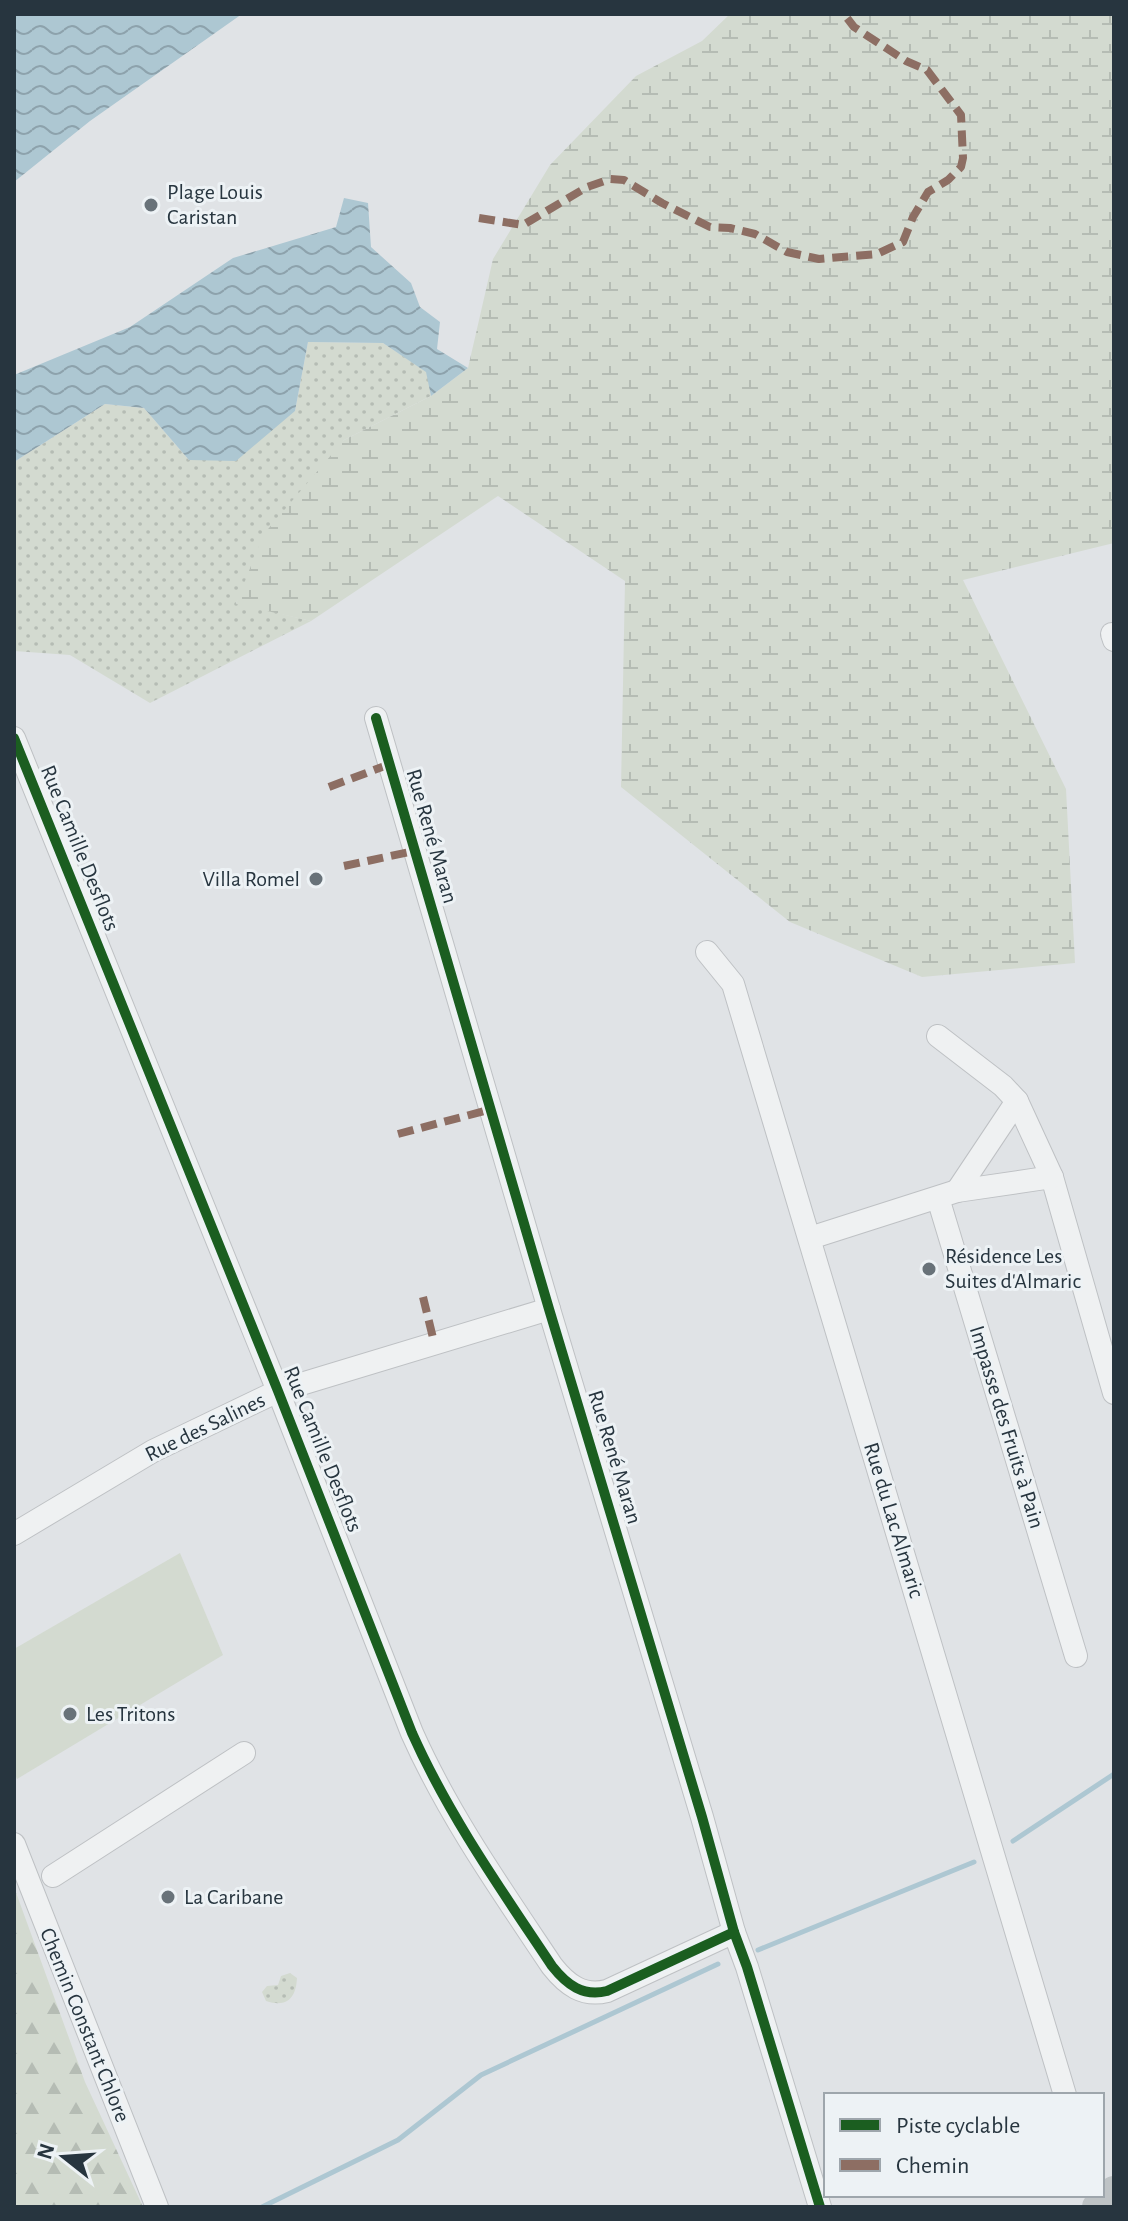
<svg xmlns="http://www.w3.org/2000/svg" width="1128" height="2221" font-family="'Alegreya Sans',sans-serif">
<defs>
<pattern id="grass-dots" width="8" height="8" patternUnits="userSpaceOnUse" patternTransform="scale(2)"><rect width="8" height="8" fill="#d3dad0"/><path d="M2 2h.1M6 6h.1" fill="none" stroke="#b5bcb4" stroke-width="1.8" stroke-linecap="round"/></pattern>
<pattern id="forest-firs" width="22" height="20" patternUnits="userSpaceOnUse" patternTransform="scale(2)"><rect width="22" height="20" fill="#d3dad0"/><path d="M5 1l3.5 6h-7zM16 11l3.5 6h-7z" fill="#b5bcb4"/></pattern>
<pattern id="wetland-marsh" width="20" height="14" patternUnits="userSpaceOnUse" patternTransform="scale(2)"><rect width="20" height="14" fill="#d3dad0"/><path d="M1 5h8M5 5V1M11 12h8M15 12V8" fill="none" stroke="#b5bcb4"/></pattern>
<pattern id="water-waves" width="16" height="10" patternUnits="userSpaceOnUse" patternTransform="scale(2)"><rect width="16" height="10" fill="#adc7d2"/><path d="M0 5q4-4 8 0t8 0" fill="none" stroke="#8da2ac"/></pattern>
</defs>
<rect width="100%" height="100%" fill="#e0e3e6"/>
<g fill="url(#grass-dots)">
<polygon points="308,342 383,343 427,372 431,396 344,440 236,603 311,621 150,703 70,655 14,651 14,462 105,404 144,408 189,460 295,411"/>
<path d="M290 1973 297 1978C296 1998 287 2008 266 2001L262 1992 267 1986 278 1985 281 1976Z"/>
</g>
<polygon fill="url(#forest-firs)" points="14,1887 85,2082 143,2207 14,2207"/>
<polygon fill="url(#wetland-marsh)" points="730,14 1114,14 1114,543 963,580 1066,789 1075,963 922,977 790,922 621,787 625,581 498,496 311,621 236,604 263,535 344,440 431,396 468,368 493,259 550,165 636,76 702,41"/>
<polygon fill="#d3dad0" points="180,1553 223,1655 17,1779 14,1772 14,1649"/>
<g fill="url(#water-waves)">
<polygon points="14,14 242,14 90,121 14,182"/>
<polygon points="344,198 368,203 371,247 411,283 420,307 440,322 437,349 468,368 431,396 426,372 383,343 308,342 295,411 236,461 189,460 144,408 105,404 14,462 14,375 130,327 233,258 336,227"/>
</g>
<g fill="none" stroke-linecap="round" stroke-linejoin="round">
<g stroke="#adc7d2" stroke-width="5">
<polyline points="1013,1841 1114,1774"/>
<polyline points="758,1950 974,1862"/>
<polyline points="262,2207 398,2140 481,2075 718,1964"/>
</g>
<g stroke="#bec1c4" stroke-width="24">
<g id="minor">
<polyline points="1112,634 1114,640"/>
<polyline points="376,718 549,1309 702,1817 734,1932 747,1967 820,2207"/>
<path d="M14 738 278 1391 412 1733C449 1816 502 1891 552 1966 567 1985 583 1997 607 1991L734 1932"/>
<polyline points="707,952 733,984 1065,2095"/>
<polyline points="938,1036 1003,1086 1017,1101 1052,1177 1114,1393"/>
<polyline points="957,1191 1017,1101"/>
<polyline points="938,1198 1076,1656"/>
<polyline points="810,1238 957,1191 1052,1177"/>
<polyline points="14,1534 153,1451 278,1391 549,1309"/>
<polyline points="14,1844 157,2207"/>
<polyline points="53,1876 244,1753"/>
</g>
</g>
<use href="#minor" stroke="#eff1f2" stroke-width="22"/>
<polyline stroke="#bec3c5" stroke-width="30" points="1097,2207 1114,2191"/>
<g stroke="#8d6e63" stroke-width="8" stroke-dasharray="16 8" stroke-linecap="butt">
<polyline points="479,218 523,225 587,187 610,179 624,180 662,203 710,227 730,228 755,234 787,252 819,259 877,254 903,242 913,217 928,192 948,180 961,167 963,158 961,115 927,70 906,61 854,27 844,14"/>
<polyline points="329,787 390,764"/>
<polyline points="344,866 414,851"/>
<polyline points="398,1134 492,1109"/>
<polyline points="423,1297 434,1342"/>
</g>
<g stroke="#edf2f5" stroke-width="15">
<g id="cycleway">
<polyline points="376,718 549,1309 702,1817 734,1932 747,1967 820,2207"/>
<path d="M14 738 278 1391 412 1733C449 1816 502 1891 552 1966 567 1985 583 1997 607 1991L734 1932"/>
</g>
</g>
<use href="#cycleway" stroke="#1b5e20" stroke-width="10"/>
</g>
<g fill="#687279" stroke="#edf2f5" stroke-width="3">
<circle cx="151" cy="205" r="8"/>
<circle cx="316" cy="879" r="8"/>
<circle cx="929" cy="1269" r="8"/>
<circle cx="70" cy="1714" r="8"/>
<circle cx="168" cy="1897" r="8"/>
</g>
<g text-anchor="middle" dominant-baseline="central" stroke-width="6" stroke-linejoin="round" paint-order="stroke">
<g font-size="22" fill="#27353f" stroke="#edf2f5" text-anchor="start">
<text x="167" y="192">Plage Louis<tspan x="167" dy="25">Caristan</tspan></text>
<text x="300" y="879" text-anchor="end">Villa Romel</text>
<text x="945" y="1256">Résidence Les<tspan x="945" dy="25">Suites d'Almaric</tspan></text>
<text x="86" y="1714">Les Tritons</text>
<text x="184" y="1897">La Caribane</text>
</g>
<g font-size="22" fill="#27353f" stroke="#edf2f5">
<text transform="translate(432 836) rotate(74)">Rue René Maran</text>
<text transform="translate(80 848) rotate(68)">Rue Camille Desflots</text>
<text transform="translate(205 1427) rotate(-26)">Rue des Salines</text>
<text transform="translate(1007 1427) rotate(73)">Impasse des Fruits à Pain</text>
<text transform="translate(323 1449) rotate(68)">Rue Camille Desflots</text>
<text transform="translate(615 1457) rotate(73)">Rue René Maran</text>
<text transform="translate(894 1520) rotate(73)">Rue du Lac Almaric</text>
<text transform="translate(85 2025) rotate(68)">Chemin Constant Chlore</text>
</g>
</g>
<rect width="1128" height="2221" fill="none" stroke="#27353f" stroke-width="32"/>
<rect x="824" y="2093" width="280" height="104" fill="#edf2f5" stroke="#9ea6ac" stroke-width="2"/>
<rect x="840" y="2119" width="40" height="12" fill="#1b5e20" stroke="#9ea6ac" stroke-width="2"/>
<text x="896" y="2133" font-size="24" fill="#27353f">Piste cyclable</text>
<rect x="840" y="2159" width="40" height="12" fill="#8d6e63" stroke="#9ea6ac" stroke-width="2"/>
<text x="896" y="2173" font-size="24" fill="#27353f">Chemin</text>
<g transform="translate(64 2157) rotate(287)" stroke="#edf2f5" stroke-width="6" paint-order="stroke">
<path d="M0-6L14 30L0 20L-14 30Z" fill="#27353f"/>
<text y="-12" font-size="22" font-weight="bold" text-anchor="middle" fill="#27353f">N</text>
</g>
</svg>
